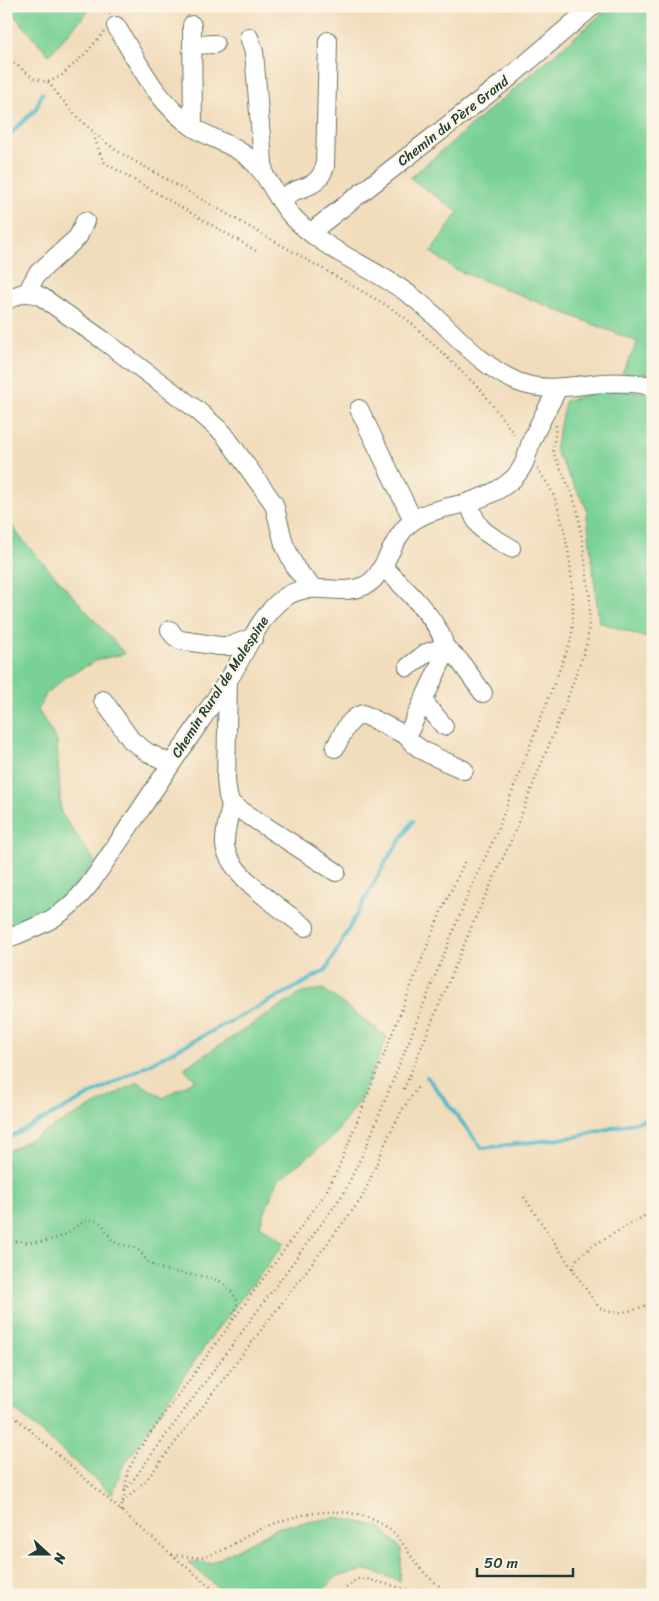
<svg xmlns="http://www.w3.org/2000/svg" width="659" height="1601" font-family="Sriracha,sans-serif">
<rect width="100%" height="100%" fill="#fcf5e5"/>
<filter id="ink" filterUnits="userSpaceOnUse"><feTurbulence type="fractalNoise" baseFrequency=".02" numOctaves="2"/><feDisplacementMap in="SourceGraphic" scale="10" xChannelSelector="R" yChannelSelector="G"/><feConvolveMatrix kernelMatrix="1 2 1 2 8 2 1 2 1" color-interpolation-filters="sRGB"/></filter>
<filter id="wash" filterUnits="userSpaceOnUse"><feTurbulence type="fractalNoise" baseFrequency=".0096" numOctaves="4" result="noise"/><feDisplacementMap in="SourceGraphic" scale="20" xChannelSelector="R" yChannelSelector="G"/><feGaussianBlur stdDeviation="1.12" result="paint"/><feColorMatrix in="noise" values="0 0 0 0 0 0 0 0 0 0 0 0 0 0 0 0 0 1.4 0 .05"/><feComposite in="paint" operator="in"/></filter>
<g filter="url(#wash)">
<rect width="100%" height="100%" fill="#f1dcbb"/>
<g fill="#79d197" stroke="#4c8766">
<polygon points="6,6 93,6 49,55"/>
<polygon points="611,6 653,6 653,374 622,373 638,342 454,269 431,252 458,212 410,178"/>
<polygon points="603,390 653,393 653,640 599,622 586,507 555,450 565,401"/>
<polygon points="6,517 20,537 125,654 100,659 67,676 46,694 38,710 57,741 61,813 95,862 59,906 40,918 6,931 6,810 8,808 6,806"/>
<polygon points="323,989 387,1037 361,1098 334,1136 277,1181 260,1225 285,1243 214,1333 122,1468 112,1494 6,1402 6,1152 138,1082 163,1098 195,1080 184,1068 303,992"/>
<polygon points="337,1517 381,1527 402,1550 400,1581 368,1570 337,1576 319,1595 227,1595 188,1562 211,1563 279,1527"/>
</g>
<g fill="none" stroke-linecap="round" stroke-linejoin="round">
<g stroke="#4ebac9" stroke-width="4">
<polyline points="6,138 36,109 42,93"/>
<polyline points="427,1077 482,1148 575,1137 653,1118"/>
<polyline points="6,1139 300,985 326,970 385,863 413,821"/>
</g>
</g>
</g>
<g filter="url(#ink)">
<g fill="none" stroke-linecap="round" stroke-linejoin="round">
<g stroke="#687563" stroke-width="20">
<g id="minor">
<polyline points="192,25 193,127"/>
<path d="M116 26C138 62 157 103 193 127 211 139 233 144 249 158 268 174 275 197 291 215 324 251 371 266 410 295 448 322 474 364 518 382 546 393 575 385 604 383 620 382 637 383 653 386"/>
<polyline points="249,37 254,52 264,174"/>
<polyline points="192,45 215,44"/>
<path d="M284 204 288 194C307 184 316 189 325 167L328 41"/>
<polyline points="311,232 510,77 593,6"/>
<polyline points="27,292 37,274 78,237 85,221"/>
<path d="M6 301C19 293 28 290 42 297L103 340 197 410 224 434 274 504 284 544 296 569 313 588"/>
<polyline points="359,409 413,520"/>
<path d="M469 502C477 532 486 533 511 548"/>
<path d="M383 567C399 582 443 624 444 646 445 650 443 654 443 658L407 736C415 751 448 762 464 770"/>
<polyline points="170,630 174,636 180,640 219,646 230,646 254,637"/>
<polyline points="408,667 426,653 445,647 459,660 483,693"/>
<polyline points="228,681 226,780 228,796 231,804"/>
<polyline points="103,700 131,740 147,752 171,764"/>
<polyline points="423,701 444,726"/>
<path d="M335 748C342 735 348 718 363 714L407 736"/>
<path d="M305 927C282 909 230 876 225 846 224 833 229 818 231 804L336 872"/>
<path d="M6 939C44 924 63 918 89 885 117 845 144 804 172 763 190 736 209 709 227 682 244 657 257 619 281 600 310 577 335 598 364 586 384 578 390 542 407 526 422 511 446 508 466 503 486 497 512 486 522 467 527 459 528 450 531 442 539 423 549 406 558 388"/>
</g>
</g>
<g stroke="#687563" stroke-width="2.5" stroke-dasharray="1 4" stroke-linecap="butt">
<polyline points="123,8 125,6"/>
<polyline points="109,14 110,6"/>
<polyline points="6,57 35,79 48,82 61,76 86,53 104,32"/>
<path d="M48 82C69 110 89 130 117 151L386 305 407 319 482 391 516 437"/>
<polyline points="93,134 101,156 105,163 258,252"/>
<polyline points="404,1089 476,916 510,843 569,694 587,643 589,623 590,599 584,553 578,513 573,496 553,452 556,425"/>
<path d="M524 1197 594 1301C596 1303 599 1308 602 1309 616 1317 640 1309 653 1302"/>
<path d="M6 1239C25 1244 48 1244 66 1234 74 1229 83 1219 93 1220 105 1221 106 1234 113 1241 120 1247 132 1244 138 1250 143 1254 145 1260 151 1264 172 1277 208 1272 224 1284 230 1288 234 1296 238 1302L232 1319"/>
<polyline points="573,1269 577,1259 592,1246 653,1211"/>
<polyline points="6,1409 158,1543 220,1595"/>
<path d="M125 1491 344 1193 367 1145 469 892 493 841 571 640C577 602 569 535 555 499 551 488 544 478 537 469"/>
<polyline points="123,1502 148,1478 362,1198 389,1135 404,1107 418,1087"/>
<polyline points="121,1511 128,1471 139,1449 325,1194 338,1169 440,914 465,861"/>
<path d="M172 1555C181 1555 193 1558 202 1557 223 1553 238 1540 257 1531 296 1512 350 1501 388 1528 398 1534 411 1557 419 1567 427 1577 440 1586 450 1595"/>
<polyline points="339,1595 356,1579 367,1579 428,1595"/>
</g>
<use href="#minor" stroke="#fff" stroke-width="18"/>
</g>
</g>
<g text-anchor="middle" dominant-baseline="central" stroke-width="4.5" stroke-linejoin="round" paint-order="stroke">
<g font-size="14" fill="#1f3d34" stroke="#fcf5e5">
<text transform="translate(453 121) rotate(-38)">Chemin du Père Grand</text>
<text transform="translate(220 687) rotate(-57)">Chemin Rural de Malespine</text>
</g>
</g>
<rect width="659" height="1601" fill="none" stroke="#fcf5e5" stroke-width="25"/>
<g transform="translate(48 1554) rotate(111)" stroke="#fcf5e5" stroke-width="4" paint-order="stroke">
<path d="M0-4L9 19L0 12L-9 19Z" fill="#1f3d34"/>
<text y="-8" font-size="14" font-weight="bold" text-anchor="middle" fill="#1f3d34">N</text>
</g>
<path d="M477 1568v8h96v-8" fill="none" stroke="#1f3d34" stroke-width="2.5"/>
<text x="484" y="1568" font-size="15" fill="#1f3d34" stroke="#fcf5e5" stroke-width="4" paint-order="stroke">50 m</text>
</svg>
